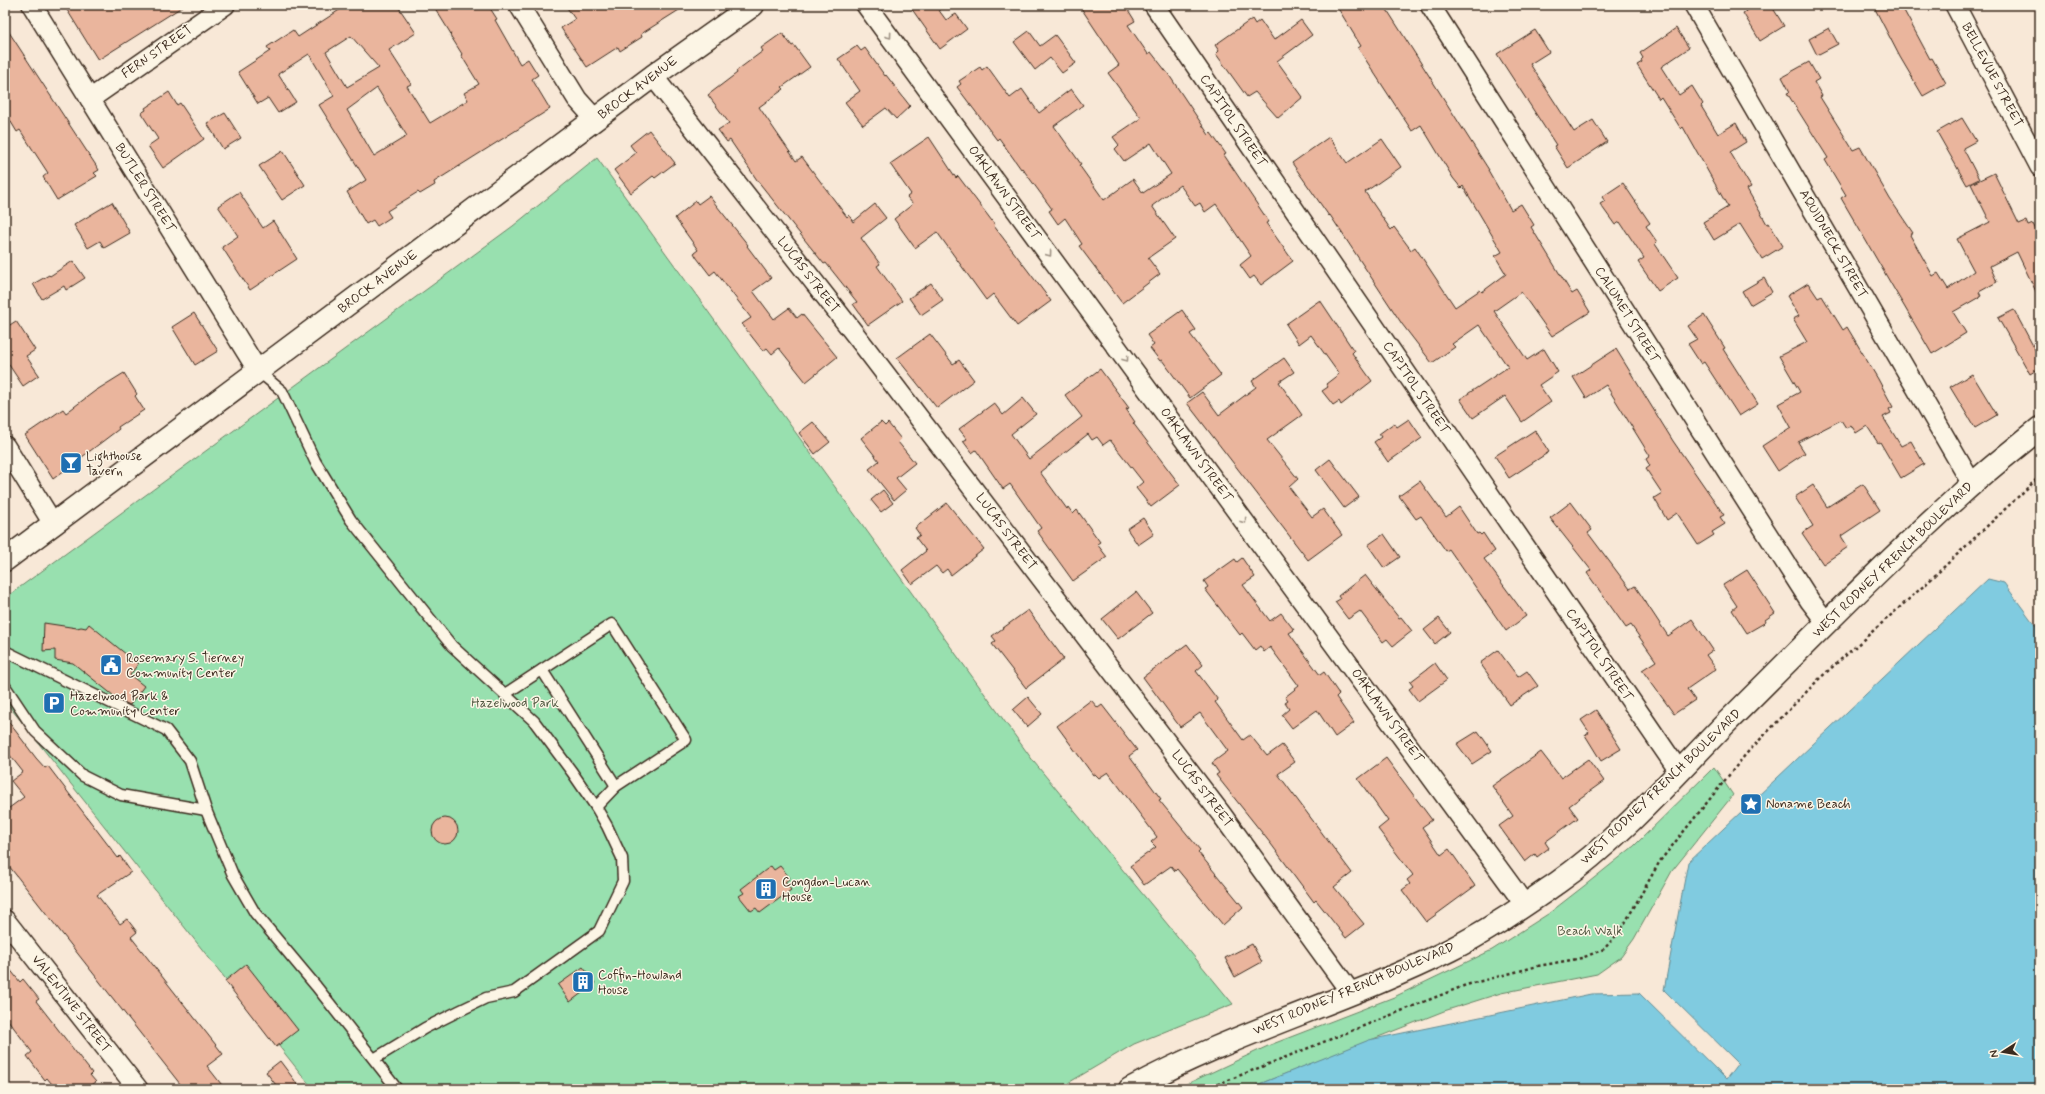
<svg xmlns="http://www.w3.org/2000/svg" width="2045" height="1094" font-family="Mynerve,sans-serif">
<rect width="100%" height="100%" fill="#f8e8d7"/>
<filter id="ink" filterUnits="userSpaceOnUse"><feTurbulence type="fractalNoise" baseFrequency=".025" numOctaves="2"/><feDisplacementMap in="SourceGraphic" scale="8" xChannelSelector="R" yChannelSelector="G"/><feConvolveMatrix kernelMatrix="1 2 1 2 8 2 1 2 1" color-interpolation-filters="sRGB"/></filter>
<g filter="url(#ink)">
<g fill="#98e0af" stroke="#6a8566">
<polygon points="597,158 1034,762 1233,1004 1134,1044 1058,1089 313,1089 5,701 5,598 513,226"/>
<polygon points="1714,767 1733,795 1672,871 1634,939 1621,957 1597,974 1501,993 1444,1011 1247,1089 1176,1089 1270,1045 1394,997 1492,950 1548,914 1584,886 1634,846"/>
</g>
<polygon fill="#80cbe0" stroke="#648b92" points="1988,579 2004,583 2040,632 2040,1089 1247,1089 1369,1040 1591,994 1639,993 1726,1079 1738,1063 1664,990 1688,862"/>
<g fill="#eab59d" stroke="#3b2a1e" fill-rule="evenodd">
<polygon points="64,5 185,5 98,60"/>
<path d="M347 5H397L416 33 389 50 411 84 407 86 430 123 468 100 464 93 479 84 461 55 462 54 450 35 451 34 433 5H488L497 19 495 20 520 64 528 59 538 75 532 79 550 109 434 182 435 185 420 194 418 192 387 211 391 217 377 226 373 220 366 224 347 192 366 180 319 105 334 96 309 54 278 74 296 102 278 113 268 98 258 104 238 72 270 51 267 47 284 36 293 30 298 37ZM351 36 379 68 347 87 326 52ZM377 88 407 136 374 156 347 110Z"/>
<polygon points="565,5 687,5 641,34 642,37 620,51 618,47 587,67 561,28 575,19"/>
<polygon points="909,5 935,5 946,20 956,14 967,29 940,49"/>
<polygon points="1079,5 1125,5 1135,21 1128,25 1148,54 1151,52 1169,75 1209,135 1211,133 1226,154 1224,155 1269,222 1266,223 1293,261 1261,285 1254,276 1250,279 1240,265 1251,256 1216,204 1205,212 1200,203 1195,206 1180,185 1152,206 1175,239 1148,258 1160,274 1122,303 1079,246 1082,244 1065,218 1058,224 1049,211 1052,209 1022,168 1021,169 999,138 997,140 957,87 961,84 959,81 980,67 982,70 987,66 1010,98 1022,89 1039,113 1071,89 1083,105 1054,126 1081,164 1079,165 1104,200 1133,179 1143,193 1171,174 1151,143 1124,161 1115,149 1119,145 1113,137 1141,118 1108,73 1119,65"/>
<polygon points="1336,5 1384,5 1489,170 1488,170 1511,210 1521,204 1534,225 1531,227 1572,294 1577,291 1590,312 1552,336 1521,292 1494,311 1527,360 1544,349 1558,372 1539,385 1551,402 1522,422 1505,396 1473,418 1460,399 1508,367 1479,325 1452,344 1455,347 1432,363 1402,324 1330,215 1329,216 1292,163 1329,137 1347,163 1382,139 1401,167 1365,192 1391,230 1394,227 1411,250 1415,247 1455,307 1480,290 1482,292 1506,274 1495,256 1502,252 1463,186 1461,188 1453,178 1421,125 1412,131 1358,48 1361,46"/>
<polygon points="1756,5 1771,5 1784,26 1760,41 1743,13"/>
<polygon points="1873,5 1901,5 1930,59 1932,58 1946,83 1923,96 1900,57"/>
<polygon points="1252,19 1255,24 1260,20 1274,40 1301,20 1312,35 1277,61 1303,97 1278,118 1255,92 1247,97 1216,54 1219,51 1215,45"/>
<polygon points="5,26 99,170 94,173 97,176 57,200 43,177 48,173 20,130 17,132 5,112"/>
<polygon points="1676,28 1689,48 1661,67 1679,95 1692,86 1703,104 1701,106 1718,134 1736,123 1746,142 1730,152 1751,187 1747,189 1767,224 1769,223 1783,246 1762,259 1740,224 1714,240 1703,222 1728,207 1683,127 1681,129 1661,97 1659,99 1637,65 1642,62 1641,60 1643,58 1640,53"/>
<polygon points="1829,28 1838,44 1817,55 1809,39"/>
<polygon points="1535,30 1549,52 1530,64 1556,104 1574,132 1593,120 1607,142 1568,168 1554,146 1556,145 1497,54"/>
<polygon points="1029,31 1040,46 1055,35 1076,63 1062,73 1050,58 1035,70 1014,42"/>
<polygon points="782,33 792,46 794,45 810,67 782,87 784,89 759,107 796,161 802,157 847,217 849,215 853,222 875,204 886,218 861,238 880,264 877,266 902,301 868,325 853,304 857,302 826,263 824,264 757,180 730,140 727,142 718,130 729,123 708,95 737,73 736,71 763,51 761,48"/>
<polygon points="857,46 861,51 865,48 885,76 886,75 910,106 896,119 886,108 863,125 845,102 860,91 838,59"/>
<polygon points="1809,62 1819,79 1814,82 1822,96 1820,97 1853,150 1860,147 1890,199 1913,233 1910,235 1933,276 1938,273 1948,289 1974,271 1957,239 1990,222 1971,184 1994,173 2019,224 2026,221 2028,226 2033,224 2040,238 2040,300 2017,252 1990,266 1997,282 1979,292 1981,296 1953,312 1966,333 1932,354 1841,198 1846,195 1825,160 1828,158 1787,93 1790,92 1782,77"/>
<polygon points="169,92 177,105 180,103 204,139 163,168 148,146 158,139 141,113 146,110 145,108"/>
<polygon points="225,113 241,138 223,149 207,123"/>
<polygon points="1962,118 1976,141 1963,148 1979,179 1967,185 1937,132"/>
<polygon points="649,130 675,163 655,178 653,176 631,193 614,170 636,153 630,145"/>
<polygon points="929,137 956,178 958,176 995,225 994,226 1051,301 1017,326 993,294 986,300 937,232 915,248 894,219 913,204 907,197 911,194 890,164"/>
<polygon points="283,151 305,185 282,200 259,166"/>
<polygon points="1623,183 1650,223 1646,226 1657,242 1655,244 1678,278 1658,291 1638,262 1644,258 1620,222 1615,225 1600,204 1605,201 1602,197"/>
<polygon points="239,192 263,228 273,221 297,259 250,290 222,247 238,236 218,206"/>
<polygon points="709,196 748,245 747,246 771,278 753,291 774,319 789,308 797,318 802,314 837,357 806,382 779,348 772,354 767,348 763,351 742,324 751,318 715,271 710,275 697,258 694,253 698,250 675,218 696,201 698,204"/>
<polygon points="112,202 130,233 104,248 100,241 88,248 74,225"/>
<polygon points="73,261 85,278 66,290 64,286 42,299 33,284 49,275 50,276"/>
<polygon points="1764,278 1772,292 1750,305 1742,291"/>
<polygon points="931,283 943,300 921,315 909,298"/>
<polygon points="1808,283 1818,298 1822,296 1843,330 1847,327 1878,379 1893,407 1889,409 1891,413 1883,417 1901,446 1911,441 1924,464 1901,478 1880,442 1878,443 1867,426 1856,433 1851,425 1846,428 1841,420 1798,442 1805,453 1778,471 1762,446 1791,427 1778,404 1800,392 1779,356 1807,342 1793,319 1799,316 1787,296"/>
<polygon points="1320,300 1354,351 1352,353 1372,381 1341,405 1339,401 1333,405 1322,391 1328,387 1326,384 1339,374 1311,335 1299,344 1286,324"/>
<polygon points="1182,310 1196,330 1190,334 1221,375 1190,398 1162,360 1160,361 1150,348 1154,345 1147,335"/>
<polygon points="2014,310 2040,359 2040,368 2030,374 1998,318"/>
<polygon points="194,313 218,351 195,365 172,327"/>
<polygon points="1704,315 1725,348 1723,349 1758,404 1739,416 1704,362 1701,364 1688,344 1697,339 1688,326"/>
<polygon points="16,321 35,350 26,356 39,375 23,386 5,359 5,328"/>
<polygon points="930,334 953,364 959,360 974,380 937,408 897,358"/>
<polygon points="1616,349 1673,441 1724,515 1720,517 1725,524 1712,532 1714,535 1698,545 1677,513 1667,520 1654,498 1662,493 1646,469 1650,466 1646,459 1650,456 1606,385 1586,398 1573,377"/>
<polygon points="1284,358 1294,372 1279,382 1302,415 1267,440 1298,479 1289,487 1312,517 1323,509 1342,535 1308,560 1187,403 1202,392 1219,415 1256,387 1252,381"/>
<polygon points="1100,369 1129,408 1126,409 1135,422 1133,423 1180,485 1151,507 1136,488 1143,482 1110,440 1103,445 1097,437 1092,440 1088,434 1040,472 1067,509 1068,507 1073,514 1077,510 1100,542 1097,544 1107,557 1073,581 1037,531 1041,528 1010,484 1003,489 976,450 972,453 963,441 967,439 959,429 994,403 1003,415 1023,398 1036,414 1011,434 1029,459 1082,417 1065,395"/>
<polygon points="124,373 137,394 135,396 144,410 118,427 119,429 53,479 25,435 63,409 66,413 95,391"/>
<polygon points="1972,374 1997,415 1975,428 1950,387"/>
<polygon points="1409,419 1422,438 1388,462 1374,442 1381,437 1379,434 1394,423 1397,427"/>
<polygon points="813,422 830,442 815,454 799,433"/>
<polygon points="881,422 885,426 888,423 901,439 898,442 915,463 896,478 906,490 894,500 869,469 879,461 861,438"/>
<polygon points="1535,430 1549,452 1509,478 1495,456"/>
<polygon points="1330,459 1359,497 1344,508 1316,470"/>
<polygon points="1420,481 1446,517 1459,507 1477,534 1479,533 1481,535 1483,533 1495,551 1484,559 1526,616 1506,631 1449,549 1446,551 1421,516 1416,519 1399,496"/>
<polygon points="1863,484 1880,510 1841,536 1848,547 1823,564 1802,533 1813,526 1795,497 1813,485 1827,507"/>
<polygon points="883,490 893,503 881,512 871,500"/>
<polygon points="1571,502 1592,530 1588,533 1630,589 1635,586 1668,636 1692,619 1713,650 1706,655 1716,669 1687,689 1695,700 1674,714 1642,670 1656,661 1631,625 1626,628 1587,573 1591,570 1550,518"/>
<polygon points="947,503 984,549 951,575 947,569 942,573 936,566 912,584 902,570 926,551 916,538 920,535 915,528"/>
<polygon points="1143,518 1154,534 1138,545 1127,529"/>
<polygon points="1384,534 1400,557 1384,568 1368,545"/>
<polygon points="1242,558 1255,577 1243,585 1270,621 1281,613 1294,630 1289,633 1320,675 1324,672 1339,694 1336,697 1354,723 1335,737 1317,710 1292,728 1282,715 1289,709 1285,703 1288,701 1285,697 1299,686 1270,647 1264,652 1260,646 1255,650 1242,633 1240,635 1205,589 1208,587 1204,581 1235,559 1237,562"/>
<polygon points="1747,570 1775,613 1765,620 1766,622 1747,633 1732,610 1737,606 1723,585"/>
<polygon points="1365,575 1399,618 1401,617 1412,631 1393,646 1387,639 1383,642 1360,611 1348,619 1335,602 1340,599 1338,596"/>
<polygon points="1136,592 1152,613 1118,639 1102,619"/>
<polygon points="1028,610 1064,659 1026,688 992,644 996,641 992,636"/>
<polygon points="1439,618 1450,632 1435,644 1424,630"/>
<polygon points="44,623 77,628 81,627 86,628 89,624 138,664 130,675 144,686 130,705 119,700 73,663 55,660 55,650 43,651"/>
<polygon points="1187,644 1203,665 1196,671 1218,700 1215,702 1243,740 1250,735 1267,756 1282,745 1295,762 1278,774 1352,873 1334,887 1364,924 1346,938 1316,900 1314,902 1271,844 1216,775 1219,773 1212,763 1228,751 1200,713 1180,727 1143,677"/>
<polygon points="1498,650 1518,677 1527,671 1538,686 1510,705 1480,663"/>
<polygon points="1435,663 1447,680 1418,701 1409,689 1413,686 1410,682"/>
<polygon points="1028,697 1042,714 1027,727 1013,710"/>
<polygon points="1091,700 1098,708 1102,705 1137,750 1129,756 1161,799 1159,800 1200,850 1198,852 1243,907 1223,925 1177,869 1175,871 1171,866 1144,885 1130,866 1156,847 1151,842 1157,837 1108,772 1099,778 1095,774 1093,775 1057,726"/>
<polygon points="1596,710 1621,749 1601,761 1585,735 1589,732 1581,720"/>
<polygon points="5,717 36,758 45,768 48,766 118,858 120,856 131,872 97,895 120,924 127,919 137,932 131,937 223,1054 207,1066 225,1089 184,1089 5,861 5,811 24,797 11,781 23,772 5,749"/>
<polygon points="1478,731 1492,751 1472,764 1457,744"/>
<polygon points="1541,752 1561,778 1588,759 1604,781 1569,806 1578,818 1545,842 1549,848 1537,857 1535,854 1525,862 1499,826 1513,816 1492,786"/>
<polygon points="1386,758 1432,820 1422,827 1441,855 1449,849 1475,886 1426,922 1402,890 1410,884 1407,880 1413,875 1378,829 1388,821 1358,779"/>
<circle cx="445" cy="831" r="13"/>
<polygon points="771,866 774,870 780,866 790,878 785,882 791,890 760,913 756,908 751,911 739,896 744,893 741,889"/>
<polygon points="1252,944 1262,962 1235,977 1225,958"/>
<polygon points="5,963 20,982 23,979 39,999 36,1001 92,1073 90,1075 96,1082 86,1089 56,1089 47,1078 45,1080 27,1056 32,1052 5,1016"/>
<polygon points="246,964 298,1030 276,1047 225,981"/>
<polygon points="583,967 595,983 570,1002 558,985"/>
<polygon points="280,1061 301,1089 279,1089 266,1072"/>
</g>
<g fill="none" stroke-linecap="round" stroke-linejoin="round">
<g stroke="#3b2a1e" stroke-width="13">
<g id="lane">
<polyline points="258,371 282,391 315,461 351,520 452,646 534,721 572,772 596,807 607,826 622,858 623,881 599,931 514,992 486,998 459,1011 425,1028 374,1059"/>
<polyline points="5,651 166,730 190,761 206,810 233,875 255,913 316,986 397,1089"/>
<polyline points="542,670 616,786"/>
<polyline points="5,686 35,731 83,776 121,795 206,810"/>
<polyline points="505,694 612,624 686,740 616,786 596,807"/>
</g>
</g>
<g stroke="#3b2a1e" stroke-width="22">
<g id="street">
<polyline points="32,5 258,371"/>
<polyline points="519,5 577,99 595,119"/>
<polyline points="866,5 1525,905"/>
<polyline points="1154,5 1679,771"/>
<polyline points="1430,5 1810,601 1827,623"/>
<polyline points="1694,5 1972,484"/>
<polyline points="1955,5 2040,167"/>
<polyline points="653,76 861,342 1222,815 1351,993"/>
<polyline points="90,99 225,5"/>
<polyline points="5,446 54,525"/>
<polyline points="5,920 138,1089"/>
</g>
</g>
<g stroke="#3b2a1e" stroke-width="25">
<g id="secondary">
<polyline points="5,560 653,76 753,5"/>
<path d="M1130 1089C1232 1033 1346 1002 1450 950 1488 931 1522 907 1557 883 1620 839 1673 777 1727 722 1804 646 1880 567 1961 494 1986 471 2013 450 2040 428"/>
</g>
</g>
<polyline stroke="#3b2a1e" stroke-width="2.5" stroke-dasharray="3 3" stroke-linecap="butt" points="1206,1089 1466,985 1538,966 1582,958 1604,949 1621,930 1660,861 1746,754 1819,679 1927,583 2040,476"/>
<use href="#lane" stroke="#fcf5e5" stroke-width="10"/>
<use href="#street" stroke="#fcf5e5" stroke-width="19"/>
<use href="#secondary" stroke="#fcf5e5" stroke-width="22"/>
</g>
<defs><path id="oneway-chevron" d="M-2-3.5L2.5 0L-2 3.5" fill="none" stroke-width="1.6" stroke-linecap="round" stroke-linejoin="round"/></defs>
<g stroke="#9c9082">
<use href="#oneway-chevron" transform="translate(889 36) rotate(54)"/>
<use href="#oneway-chevron" transform="translate(1049 254) rotate(54)"/>
<use href="#oneway-chevron" transform="translate(1126 359) rotate(54)"/>
<use href="#oneway-chevron" transform="translate(1244 521) rotate(54)"/>
</g>
</g>
<defs>
<g id="bar-square" transform="scale(1.15)"><rect x="-9" y="-9" width="18" height="18" rx="4" fill="#1f6fb2" stroke="#fcf5e5"/><path d="M-6-5H6L.8 .8V4.5H3.5V6h-7V4.5H-.8V.8Z" fill="#fff"/></g>
<g id="civic-square" transform="scale(1.15)"><rect x="-9" y="-9" width="18" height="18" rx="4" fill="#1f6fb2" stroke="#fcf5e5"/><path d="M-.6-6.5H3V-4.5H.6V-3L4-1V1h2V6H-6V1h2V-1L-.6-3ZM-1.2 2.5V6h2.4V2.5Z" fill="#fff"/></g>
<g id="parking-square" transform="scale(1.15)"><rect x="-9" y="-9" width="18" height="18" rx="4" fill="#1f6fb2" stroke="#fcf5e5"/><path d="M-3.5-5.5H1a3.5 3.5 0 0 1 0 7H-1V5.5H-3.5ZM-1-3.4V-.6H.8a1.4 1.4 0 0 0 0-2.8Z" fill="#fff"/></g>
<g id="sight-square" transform="scale(1.15)"><rect x="-9" y="-9" width="18" height="18" rx="4" fill="#1f6fb2" stroke="#fcf5e5"/><path d="M0-6L1.8-2.2L6-1.7L2.9 1.2L3.7 5.4L0 3.3L-3.7 5.4L-2.9 1.2L-6-1.7L-1.8-2.2Z" fill="#fff"/></g>
<g id="building-square" transform="scale(1.15)"><rect x="-9" y="-9" width="18" height="18" rx="4" fill="#1f6fb2" stroke="#fcf5e5"/><path d="M-4-6H4V6H1V3H-1V6H-4ZM-2.5-4.3h1.7v1.8h-1.7ZM.8-4.3h1.7v1.8H.8ZM-2.5-1h1.7V.8h-1.7ZM.8-1h1.7V.8H.8Z" fill="#fff"/></g>
</defs>
<g fill-rule="evenodd">
<use href="#bar-square" x="71" y="463"/>
<use href="#civic-square" x="111" y="665"/>
<use href="#parking-square" x="54" y="703"/>
<use href="#sight-square" x="1751" y="804"/>
<use href="#building-square" x="766" y="889"/>
<use href="#building-square" x="583" y="982"/>
</g>
<g text-anchor="middle" dominant-baseline="central" stroke-width="3" stroke-linejoin="round" paint-order="stroke">
<g font-size="13" fill="#3b2a1e" stroke="#fcf5e5">
<text transform="translate(157 52) rotate(-35)">FERN STREET</text>
<text transform="translate(1992 75) rotate(62)">BELLEVUE STREET</text>
<text transform="translate(638 88) rotate(-37)">BROCK AVENUE</text>
<text transform="translate(1233 121) rotate(56)">CAPITOL STREET</text>
<text transform="translate(145 188) rotate(58)">BUTLER STREET</text>
<text transform="translate(1004 193) rotate(54)">OAKLAWN STREET</text>
<text transform="translate(1833 244) rotate(60)">AQUIDNECK STREET</text>
<text transform="translate(808 275) rotate(52)">LUCAS STREET</text>
<text transform="translate(378 282) rotate(-37)">BROCK AVENUE</text>
<text transform="translate(1627 315) rotate(58)">CALUMET STREET</text>
<text transform="translate(1416 388) rotate(56)">CAPITOL STREET</text>
<text transform="translate(1196 455) rotate(54)">OAKLAWN STREET</text>
<text transform="translate(1006 532) rotate(53)">LUCAS STREET</text>
<text transform="translate(1893 560) rotate(-44)">WEST RODNEY FRENCH BOULEVARD</text>
<text transform="translate(1599 655) rotate(56)">CAPITOL STREET</text>
<text transform="translate(1387 716) rotate(54)">OAKLAWN STREET</text>
<text transform="translate(1661 787) rotate(-44)">WEST RODNEY FRENCH BOULEVARD</text>
<text transform="translate(1202 789) rotate(53)">LUCAS STREET</text>
<text transform="translate(1354 989) rotate(-23)">WEST RODNEY FRENCH BOULEVARD</text>
<text transform="translate(71 1004) rotate(52)">VALENTINE STREET</text>
</g>
<g font-size="13" fill="#3b2a1e" stroke="#fcf5e5" text-anchor="start">
<text x="86" y="456">Lighthouse<tspan x="86" dy="15">Tavern</tspan></text>
<text x="126" y="658">Rosemary S. Tierney<tspan x="126" dy="15">Community Center</tspan></text>
<text x="70" y="696">Hazelwood Park &amp;<tspan x="70" dy="15">Community Center</tspan></text>
<text x="1766" y="804">Noname Beach</text>
<text x="782" y="882">Congdon-Lucan<tspan x="782" dy="15">House</tspan></text>
<text x="598" y="975">Coffin-Howland<tspan x="598" dy="15">House</tspan></text>
</g>
<g font-size="13" fill="#525842" stroke="#fcf5e5">
<text x="515" y="703">Hazelwood Park</text>
<text x="1590" y="931">Beach Walk</text>
</g>
</g>
<rect width="2045" height="1094" fill="none" stroke="#fcf5e5" stroke-width="20"/>
<rect x="10" y="10" width="2025" height="1074" fill="none" stroke="#3b2a1e" stroke-width="1.5" filter="url(#ink)"/>
<g transform="translate(2003 1052) rotate(258)" stroke="#fcf5e5" stroke-width="3" paint-order="stroke">
<path d="M0-3L7 15L0 10L-7 15Z" fill="#3b2a1e"/>
<text y="-6" font-size="11" font-weight="bold" text-anchor="middle" fill="#3b2a1e">N</text>
</g>
</svg>
